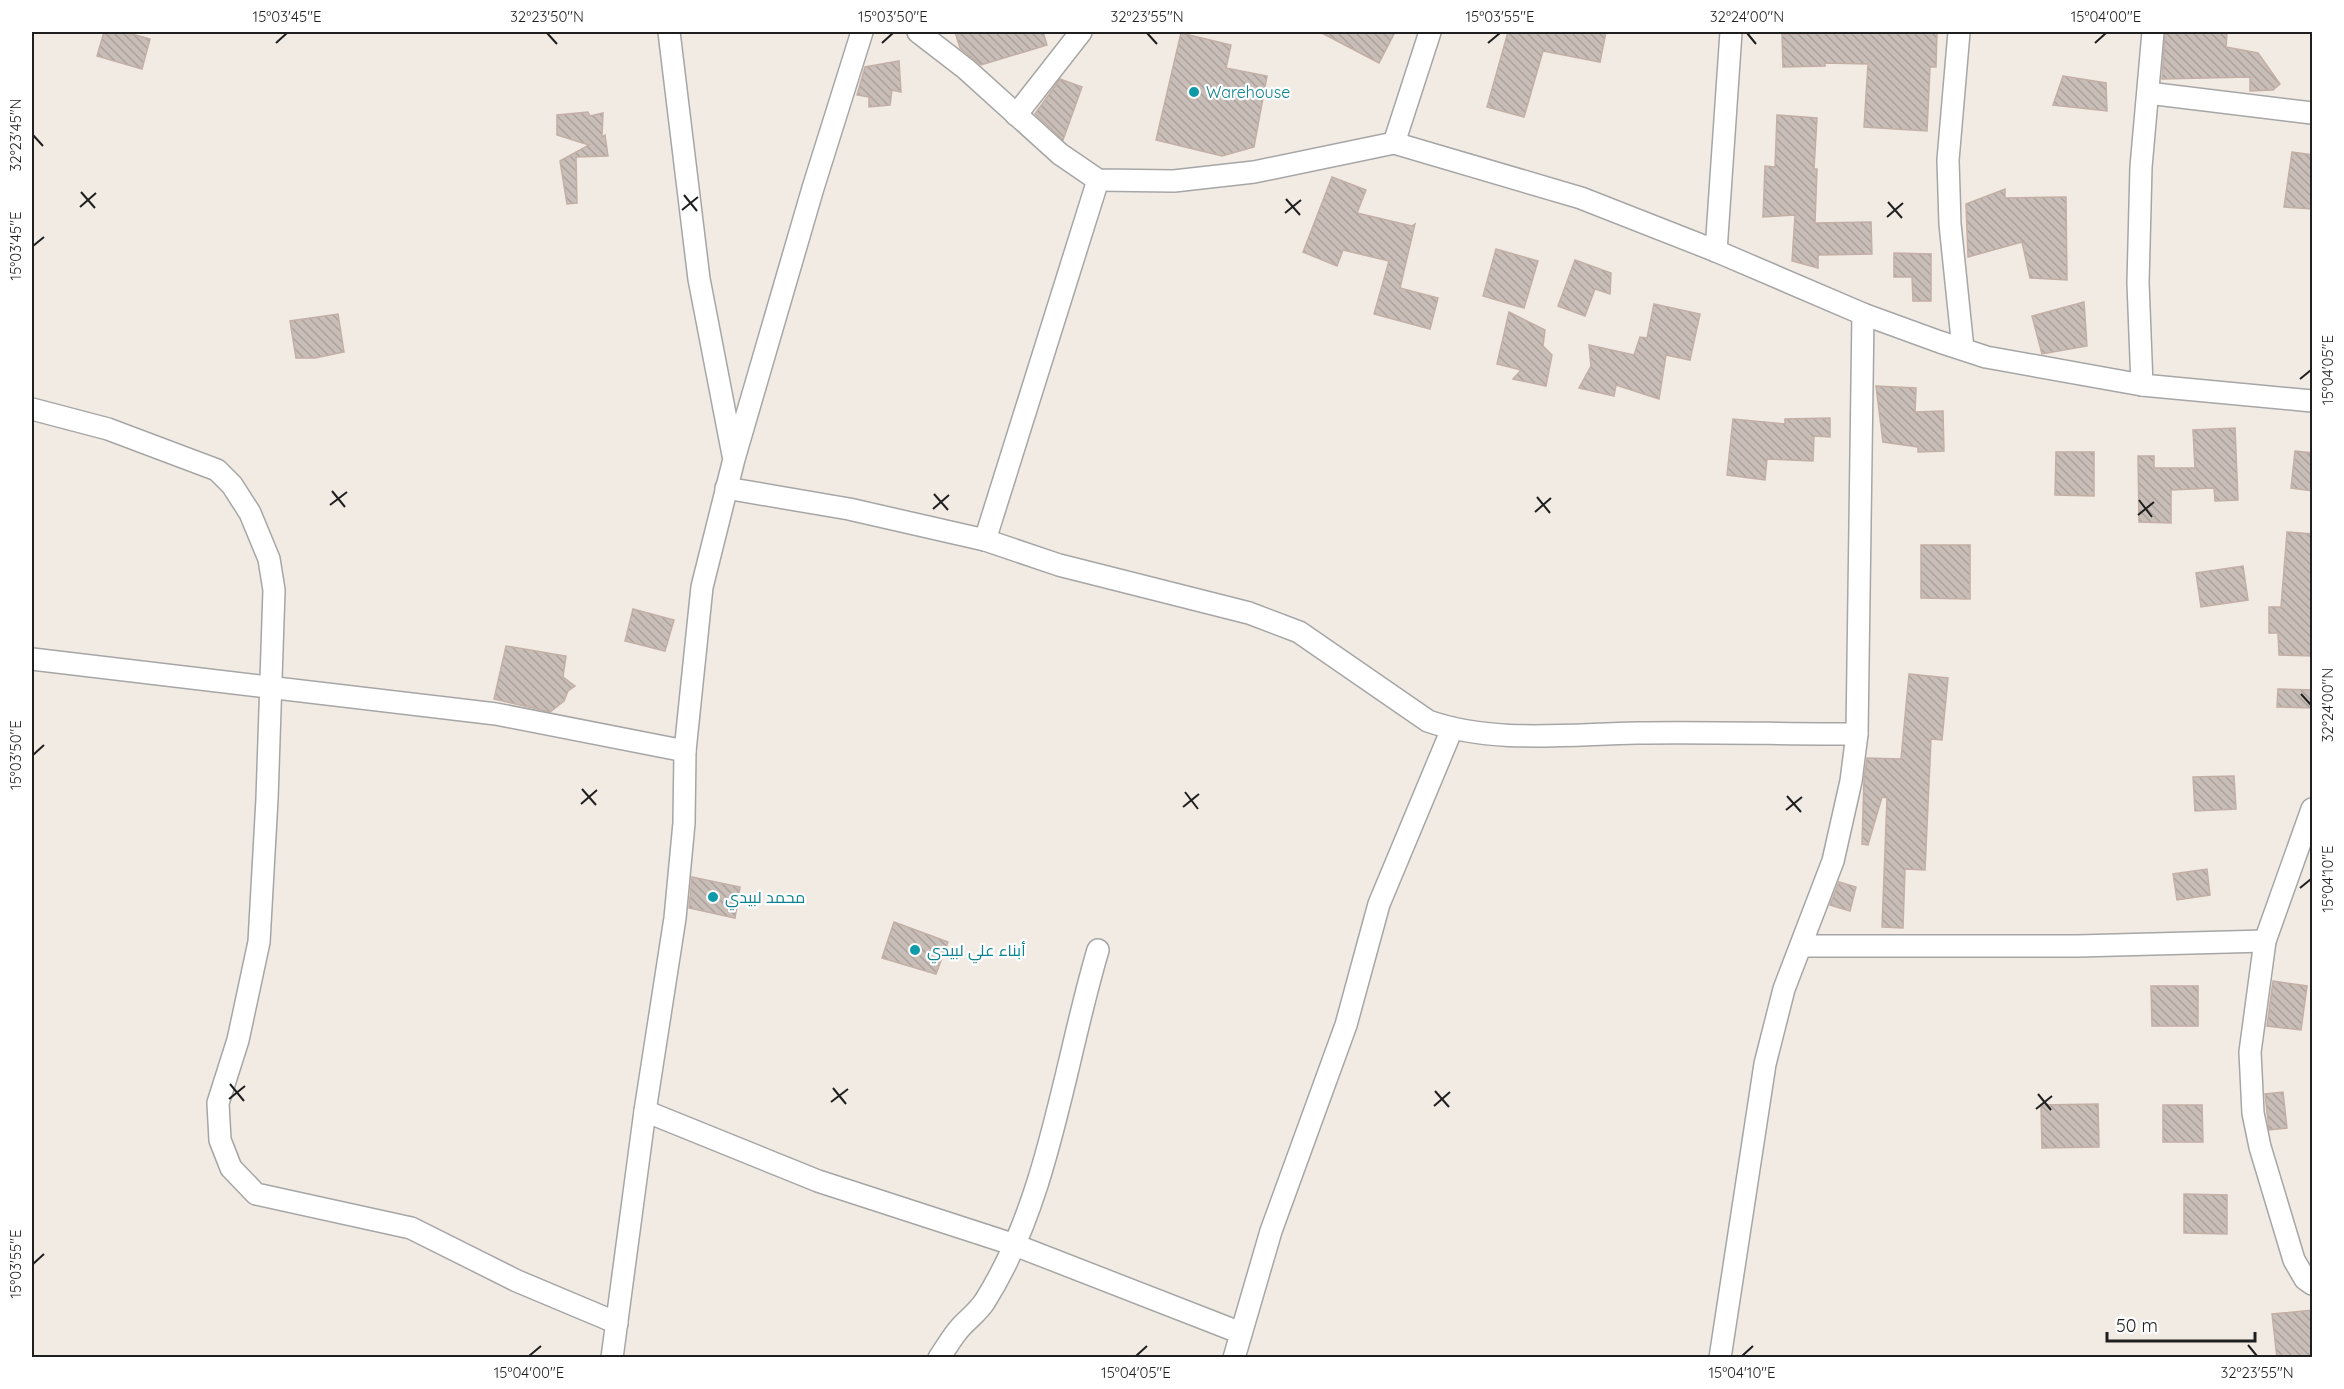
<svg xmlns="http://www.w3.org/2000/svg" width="2344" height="1389" font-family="Quicksand,Cairo,sans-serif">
<defs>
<pattern id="building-back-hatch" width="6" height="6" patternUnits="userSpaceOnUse" patternTransform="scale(1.5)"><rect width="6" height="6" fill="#c9bdb7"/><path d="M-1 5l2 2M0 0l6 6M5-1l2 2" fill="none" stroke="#aca29d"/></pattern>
</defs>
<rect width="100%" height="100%" fill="#f1ebe4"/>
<g fill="url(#building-back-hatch)" stroke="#c4afa5" stroke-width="1.5">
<polygon points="104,32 125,32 150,39 142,69 97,56"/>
<polygon points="955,32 1043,32 1047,45 981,65 960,48"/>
<polygon points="1320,32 1395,32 1379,63"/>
<polygon points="1508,32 1606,32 1600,62 1543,51 1524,117 1487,107"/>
<polygon points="1852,32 1937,32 1936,67 1930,67 1927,131 1864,127 1868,64 1825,63 1825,66 1783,67 1782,34"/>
<polygon points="2165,32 2227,32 2226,47 2258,53 2280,84 2273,90 2250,91 2250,77 2162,79"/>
<polygon points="1181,33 1231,45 1226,68 1267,76 1254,147 1222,156 1156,140"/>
<polygon points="899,61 901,92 892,90 890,105 869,107 869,97 857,95 865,67"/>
<polygon points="2063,76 2106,83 2107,111 2053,105"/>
<polygon points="1060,79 1082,87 1063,140 1035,114"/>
<polygon points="588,112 590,116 603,113 602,137 605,135 608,156 576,157 577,203 567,204 560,161 589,145 557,135 557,115"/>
<polygon points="1777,115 1817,118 1814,169 1817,169 1815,223 1871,222 1872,254 1818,255 1818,268 1792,261 1795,215 1763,217 1765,166 1775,167"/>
<polygon points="2292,152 2313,155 2313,209 2284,207"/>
<polygon points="1332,177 1366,190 1357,213 1412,226 1415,224 1400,288 1438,298 1430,329 1374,314 1389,261 1343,250 1337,266 1303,252"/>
<polygon points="2005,189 2005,198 2066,197 2067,280 2030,278 2022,242 1968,257 1966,204"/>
<polygon points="1496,249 1538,261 1524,308 1483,296"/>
<polygon points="1894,253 1931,254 1931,301 1913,301 1912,277 1894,277"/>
<polygon points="1575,260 1611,273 1610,294 1595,289 1585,316 1558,306"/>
<polygon points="2084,302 2087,346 2042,354 2032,316"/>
<polygon points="1654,304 1700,314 1690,360 1666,355 1659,399 1616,385 1614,396 1579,388 1591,366 1589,345 1634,355 1640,337 1647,338"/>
<polygon points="1509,312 1545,330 1543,346 1552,355 1546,386 1513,379 1521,370 1497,364"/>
<polygon points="338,314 344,352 315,358 296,358 290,321"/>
<polygon points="1876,386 1916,388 1915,412 1943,411 1944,451 1918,452 1918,447 1883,442"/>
<polygon points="1830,418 1830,437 1814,436 1813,461 1767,459 1765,480 1727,475 1733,419 1785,424 1785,419"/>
<polygon points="2235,428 2238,500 2215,501 2214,488 2171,490 2171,523 2139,522 2138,456 2154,456 2154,468 2195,468 2193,430"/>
<polygon points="2295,451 2313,453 2313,491 2291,488"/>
<polygon points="2056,452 2094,452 2094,496 2055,495"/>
<polygon points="2287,532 2313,534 2313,656 2279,655 2278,633 2269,633 2269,607 2281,607"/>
<polygon points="1921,545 1970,545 1970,599 1921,598"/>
<polygon points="2243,566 2248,600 2201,607 2196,573"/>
<polygon points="633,609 674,620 665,651 625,641"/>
<polygon points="506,646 566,656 563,677 575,686 568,691 564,701 550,712 494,699"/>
<polygon points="1909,674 1948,678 1942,740 1931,739 1925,870 1905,869 1903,928 1882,927 1887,798 1882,797 1868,845 1862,844 1864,779 1867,758 1901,759"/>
<polygon points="2278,689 2313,690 2313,708 2277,707"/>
<polygon points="2234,776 2236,809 2195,811 2193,777"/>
<polygon points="2207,869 2210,895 2177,900 2173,874"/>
<polygon points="692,877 740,887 735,918 689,908"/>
<polygon points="1839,882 1856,887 1850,911 1830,905"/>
<polygon points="894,922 948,942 936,974 882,958"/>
<polygon points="2273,981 2307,986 2301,1030 2267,1026"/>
<polygon points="2151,986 2198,986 2198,1026 2152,1026"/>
<polygon points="2283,1092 2287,1128 2269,1130 2265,1094"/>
<polygon points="2098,1104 2099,1147 2042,1148 2041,1105"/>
<polygon points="2163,1105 2202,1105 2203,1142 2163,1142"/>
<polygon points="2184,1194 2227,1195 2227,1234 2184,1233"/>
<polygon points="2313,1310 2313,1358 2277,1358 2272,1314"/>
</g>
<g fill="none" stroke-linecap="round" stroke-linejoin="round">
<g stroke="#a6a6a6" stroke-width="24">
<g id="minor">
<polyline points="669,32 699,279 733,455"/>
<polyline points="918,32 966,69 1060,154 1098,180 1174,181 1254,172 1394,143 1581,198 1716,251 1863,314 1940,342 1986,357 2142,385"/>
<polyline points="1959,32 1948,160 1950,224 1963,349"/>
<polyline points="2153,32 2141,167 2138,283 2142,385 2312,401"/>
<polyline points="2148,93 2312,113"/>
<polyline points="1016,115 1081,32"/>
<polyline points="1394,143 1430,32"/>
<polyline points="1716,251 1731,32"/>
<polyline points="32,409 108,429 217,470 232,485 250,513 269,559 274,590 267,799 259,942 238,1040 218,1103 220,1140 231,1168 256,1194 411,1228 517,1281 617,1323"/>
<path d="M726 488 849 509 985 540 1059 565 1249 613 1299 632 1428 721C1493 744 1569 734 1637 733 1710 732 1783 734 1857 734"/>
<polyline points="985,540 1098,180"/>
<polyline points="32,659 496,714 685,751"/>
<polyline points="2312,809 2265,941 2250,1052 2253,1113 2260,1147 2294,1260 2305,1279 2312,1284"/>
<polyline points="1802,946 2078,946 2265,941"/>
<polyline points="645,1111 818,1181 1015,1245 1241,1333"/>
<polyline points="612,1358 645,1111 675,918 684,823 685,751 702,587 734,459 813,188 862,32"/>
<path d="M939 1358C946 1348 952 1337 960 1328 968 1319 979 1311 985 1301 1049 1200 1064 1064 1098 950"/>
<polyline points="1234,1358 1271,1231 1346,1025 1379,904 1452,729"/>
<polyline points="1720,1358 1765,1064 1784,989 1833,861 1851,781 1857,734 1863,314"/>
</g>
</g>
<use href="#minor" stroke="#fff" stroke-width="21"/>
</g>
<path fill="none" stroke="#1f1f1f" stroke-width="2" d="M547 33 557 44M1147 33 1157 44M1747 33 1756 44M276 43 287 33M882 43 893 33M1488 43 1500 33M2095 43 2106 33M33 135 43 146M81 192 95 208M684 195 697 211M1286 199 1300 215M1888 202 1902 218M80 207 96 193M682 210 698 197M1285 213 1301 200M1887 217 1903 203M33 246 44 237M2300 379 2311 370M332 491 345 507M934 494 948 510M1537 497 1550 513M2139 500 2152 517M330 505 347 492M933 509 949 495M1535 512 1551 498M2138 515 2154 502M2301 694 2311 705M33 755 44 745M582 789 596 805M1185 792 1198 809M1787 796 1801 812M581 804 597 790M1183 807 1199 794M1786 810 1802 797M2300 888 2311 879M230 1084 244 1101M833 1088 846 1104M1435 1091 1449 1107M2038 1094 2051 1110M229 1099 245 1086M831 1102 848 1089M1434 1106 1450 1092M2036 1109 2052 1096M33 1264 44 1254M2248 1345 2257 1356M529 1356 541 1346M1136 1356 1147 1346M1742 1356 1753 1346"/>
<g fill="#0f9aa8" stroke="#fff" stroke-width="2">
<circle cx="1194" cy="92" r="6"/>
<circle cx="713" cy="897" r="6"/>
<circle cx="915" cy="950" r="6"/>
</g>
<g text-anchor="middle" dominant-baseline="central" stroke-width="4.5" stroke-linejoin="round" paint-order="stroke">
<g font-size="16" fill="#0d838f" stroke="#fff" text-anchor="start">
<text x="1206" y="92">Warehouse</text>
<text x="725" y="897">محمد لبيدي</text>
<text x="927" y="950">أبناء علي لبيدي</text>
</g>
</g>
<rect width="2344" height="1389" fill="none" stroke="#ffffff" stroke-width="66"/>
<path d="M2107 1332v9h148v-9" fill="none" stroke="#1f1f1f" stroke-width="3"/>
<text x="2116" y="1332" font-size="18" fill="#1f1f1f" stroke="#ffffff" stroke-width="4.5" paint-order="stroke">50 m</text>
<rect x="33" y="33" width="2278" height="1323" fill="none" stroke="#1f1f1f" stroke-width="2"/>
<g font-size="15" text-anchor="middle" fill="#1f1f1f">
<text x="287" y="22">15°03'45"E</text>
<text x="547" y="22">32°23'50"N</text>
<text x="893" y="22">15°03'50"E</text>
<text x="1147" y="22">32°23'55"N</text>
<text x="1500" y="22">15°03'55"E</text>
<text x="1747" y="22">32°24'00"N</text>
<text x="2106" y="22">15°04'00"E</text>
<text transform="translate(16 135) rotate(-90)" y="5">32°23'45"N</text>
<text transform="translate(16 246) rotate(-90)" y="5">15°03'45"E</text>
<text transform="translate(2328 370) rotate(-90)" y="5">15°04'05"E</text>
<text transform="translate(2328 705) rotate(-90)" y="5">32°24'00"N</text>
<text transform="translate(16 755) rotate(-90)" y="5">15°03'50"E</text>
<text transform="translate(2328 879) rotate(-90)" y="5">15°04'10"E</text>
<text transform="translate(16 1264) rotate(-90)" y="5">15°03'55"E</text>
<text x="529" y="1378">15°04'00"E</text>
<text x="1136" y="1378">15°04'05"E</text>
<text x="1742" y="1378">15°04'10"E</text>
<text x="2257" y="1378">32°23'55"N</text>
</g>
</svg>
